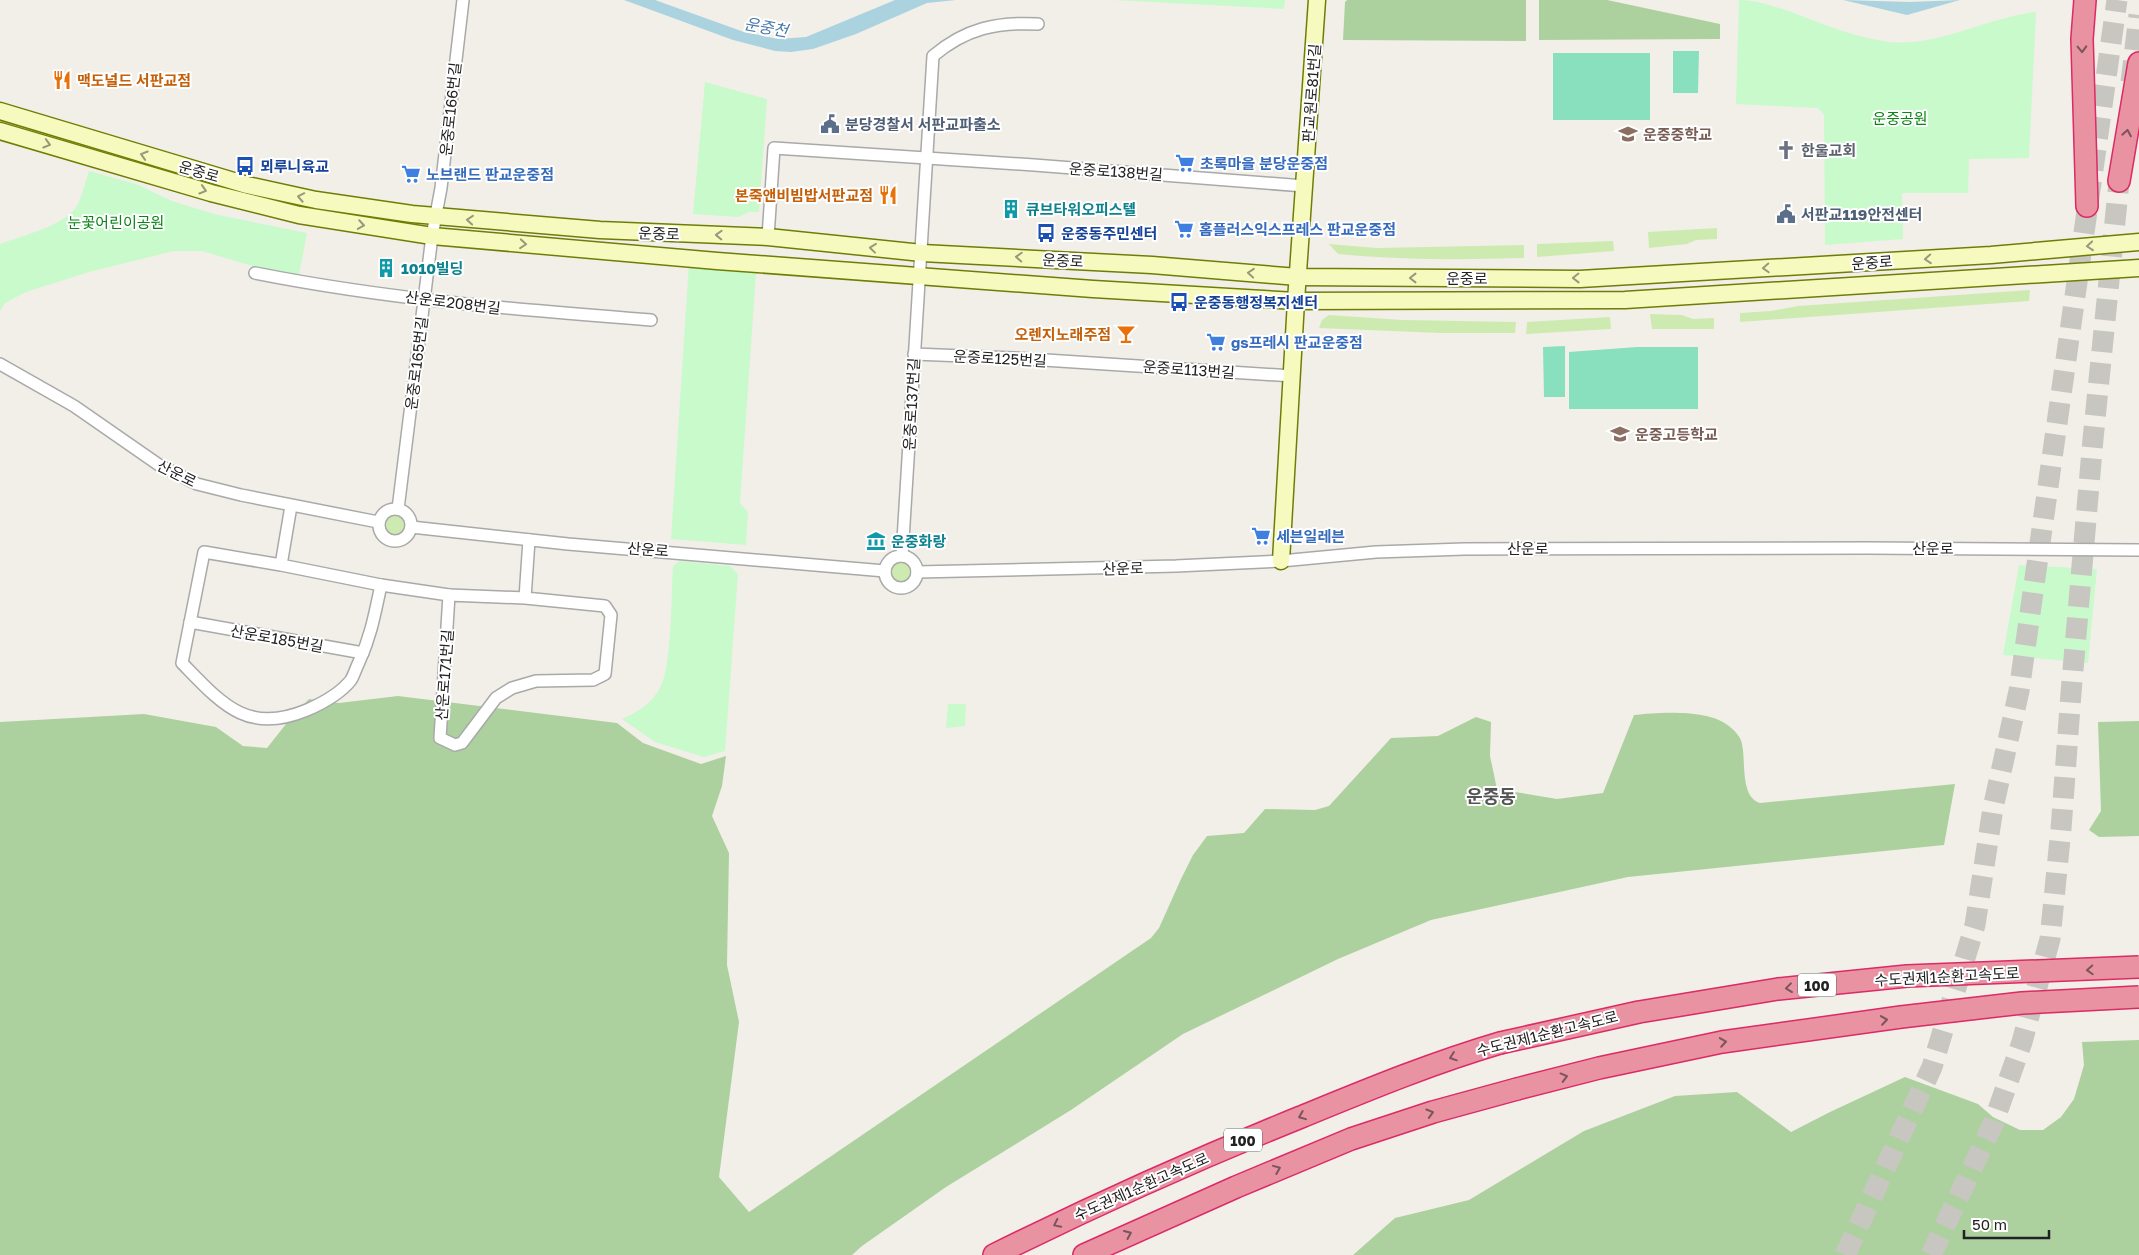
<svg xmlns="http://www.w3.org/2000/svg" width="2139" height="1255" font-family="'Golos Text','Noto Sans KR',sans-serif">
<rect width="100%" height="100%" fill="#f2efe9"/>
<g fill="#cdebb0">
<polygon points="1717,228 1717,239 1696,240 1687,244 1649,248 1648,232"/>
<polygon points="1613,241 1614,251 1537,257 1537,244"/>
<path d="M1329 244 1377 248 1524 245V258C1462 260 1399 260 1338 254Z"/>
<polygon points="2030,290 2029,301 1740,322 1740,313 1771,311 1798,306"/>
<polygon points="1650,314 1682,315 1693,319 1714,318 1714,329 1652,329"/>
<polygon points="1329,315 1403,320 1516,322 1515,333 1440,333 1319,328 1322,320"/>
<polygon points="1610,317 1611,329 1526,334 1527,322"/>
<circle cx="395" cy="525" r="11"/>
<circle cx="901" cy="572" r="11"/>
</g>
<g fill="#add19e">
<polygon points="1347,0 1526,0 1526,41 1343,40 1345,2"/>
<polygon points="1539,0 1607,0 1720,24 1720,39 1539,40"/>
<path d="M398 696 617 723 643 743 701 764 726 756 722 786 712 816 729 853 727 965 739 1022 719 1177 749 1212 1151 938 1159 928 1181 879 1193 855 1207 836 1244 833 1265 809 1315 810 1329 806 1391 738 1438 736 1476 717 1491 722 1490 756 1497 789 1557 799 1603 793 1634 715C1659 712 1709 709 1729 726 1734 730 1741 737 1742 744 1746 762 1740 797 1760 803L1955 784 1944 845 1628 877 1431 920 1338 959 1183 1034 1071 1110 946 1187 862 1246 852 1255H0V722L144 714 216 727 243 746 267 748 290 719 309 699 339 703Z"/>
<polygon points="2139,721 2139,836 2099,837 2089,830 2101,811 2098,722"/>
<polygon points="2139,1040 2139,1255 1353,1255 1395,1218 1469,1200 1584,1131 1675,1096 1737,1092 1791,1132 1830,1112 1905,1077 1978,1104 1993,1117 2020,1130 2043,1130 2061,1117 2074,1099 2084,1065 2082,1042"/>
</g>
<g fill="#c8facc">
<polygon points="1113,0 1285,0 1284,9"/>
<path d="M1739 0C1758 0 1776 7 1794 13 1825 25 1857 38 1890 42 1938 47 1988 17 2036 12L2029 158 1969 159 1968 193H1902L1903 239 1825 245 1824 115 1818 108 1736 104Z"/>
<polygon points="705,82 767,99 759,212 749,212 738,217 693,214"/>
<path d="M89 171 136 184 172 201 214 214 307 233 299 275 249 265 202 251H174L89 272 26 292 5 303 0 311V244C21 236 68 225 78 204 83 194 85 181 89 171Z"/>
<polygon points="689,263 723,266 756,273 740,503 748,512 746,545 671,539"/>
<path d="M680 561 730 566 738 574 725 751 704 757 655 742 622 719C638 712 651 704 660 688 672 667 671 594 673 566Z"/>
<polygon points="2019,565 2097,569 2088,663 2003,655"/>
<polygon points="948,704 966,704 965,726 946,728"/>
</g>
<g fill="#88e0be">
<polygon points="1673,51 1699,51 1698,93 1673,93"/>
<rect x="1553" y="53" width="97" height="67"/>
<polygon points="1565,346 1565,397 1544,397 1543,347"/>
<polygon points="1637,347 1698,347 1698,409 1569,409 1569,352"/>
</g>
<g fill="#aad3df">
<polygon points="624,0 655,0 744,32 778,39 806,37 895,0 956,0 927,3 856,34 813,49 791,52 775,51 733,40"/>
<polygon points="1843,0 1910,2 1960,0 1907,15"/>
</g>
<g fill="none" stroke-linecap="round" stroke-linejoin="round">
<g stroke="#c8c6c1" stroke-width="21" stroke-dasharray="21 11" stroke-linecap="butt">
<polyline points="2131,82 2139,15"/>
<polyline points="1845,1255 1932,1067 1975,925 1993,808 2019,691 2117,0"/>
<polyline points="1931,1255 1993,1124 2022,1042 2050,939 2061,829 2071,693 2093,439 2121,162"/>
</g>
<g stroke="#a9a9a9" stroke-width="14">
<g id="street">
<polyline points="768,237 774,148 1034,165 1304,186"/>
<path d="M255 273C386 299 519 310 651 320"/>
<polyline points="914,354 1014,358 1293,376"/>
<polyline points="0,364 74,406 159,465 197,484 241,495 378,522"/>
<circle cx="395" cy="525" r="16"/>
<polyline points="398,509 432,236 441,188 463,0"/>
<polyline points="411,527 568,544 885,571"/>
<path d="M902 556 933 56C966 28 997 22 1038 24"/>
<circle cx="901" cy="572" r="16"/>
<path d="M281 565 381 585C375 613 371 636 359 662 356 668 354 675 351 680 340 694 323 703 307 710 247 735 222 704 182 663L204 552 281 565 291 506"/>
<polyline points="917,572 1176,566 1281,561 1376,552 1464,549 1868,548 2139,550"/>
<polyline points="381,585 449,595"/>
<polyline points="525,598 449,595 440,738 455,745 462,743 496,698 512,688 536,681 593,680 605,674 611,615 605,606 525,598 529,540"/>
<polyline points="190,622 363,653"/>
</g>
</g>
<g stroke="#707d05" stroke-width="19">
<g id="secondary">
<polyline points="0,111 247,185 316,200 412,214 600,230 768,237 922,253 1152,265 1298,277 1580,279 1991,255 2139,242"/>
<polyline points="0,131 211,193 299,215 432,236 717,261 1093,289 1296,301 1625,300 2139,268"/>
<polyline points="1281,561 1296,301 1317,0"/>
</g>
</g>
<g stroke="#dc2a67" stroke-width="24">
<g id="highway">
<polyline points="2085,0 2082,39 2087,206"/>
<polyline points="2119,181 2139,63"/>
<path d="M994 1255C1095 1205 1197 1159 1301 1117 1367 1090 1432 1063 1500 1043"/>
<polyline points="1084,1255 1236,1187 1351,1139 1433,1112 1517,1089"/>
</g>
</g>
<use href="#street" stroke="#fff" stroke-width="11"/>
<use href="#secondary" stroke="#f7fabf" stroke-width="16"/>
<use href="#highway" stroke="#e892a2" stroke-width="21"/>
<g stroke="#dc2a67" stroke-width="24" stroke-linecap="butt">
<g id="highway-bridge">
<polyline points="1500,1043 1639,1012 1778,989 1907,976 2139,967"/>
<polyline points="1517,1089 1599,1068 1722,1042 1901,1017 2022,1003 2139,997"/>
</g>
</g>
<use href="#highway-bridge" stroke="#e892a2" stroke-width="21"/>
</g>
<defs><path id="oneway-chevron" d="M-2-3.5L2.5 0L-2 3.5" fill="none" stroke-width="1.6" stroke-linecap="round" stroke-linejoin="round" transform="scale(1.25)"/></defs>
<g stroke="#7b545c">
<use href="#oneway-chevron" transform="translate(2082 49) rotate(88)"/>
<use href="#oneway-chevron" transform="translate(2127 133) rotate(-80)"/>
<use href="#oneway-chevron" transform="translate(2090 970) rotate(177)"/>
<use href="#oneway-chevron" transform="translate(1789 988) rotate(173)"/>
<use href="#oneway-chevron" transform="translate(1884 1020) rotate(-8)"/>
<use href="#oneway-chevron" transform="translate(1723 1042) rotate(-9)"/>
<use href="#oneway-chevron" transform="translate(1453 1057) rotate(161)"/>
<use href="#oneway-chevron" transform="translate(1564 1077) rotate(-15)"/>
<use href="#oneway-chevron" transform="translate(1430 1113) rotate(-17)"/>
<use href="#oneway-chevron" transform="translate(1302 1116) rotate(158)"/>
<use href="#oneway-chevron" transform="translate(1277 1169) rotate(-22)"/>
<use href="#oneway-chevron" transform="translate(1057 1224) rotate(154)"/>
<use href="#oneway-chevron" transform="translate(1128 1234) rotate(-24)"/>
</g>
<g stroke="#979978">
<use href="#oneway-chevron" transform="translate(47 144) rotate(16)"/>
<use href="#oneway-chevron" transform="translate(144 155) rotate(-163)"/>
<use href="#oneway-chevron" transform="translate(203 190) rotate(17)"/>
<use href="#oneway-chevron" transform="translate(301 197) rotate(-169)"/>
<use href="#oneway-chevron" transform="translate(470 220) rotate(-175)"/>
<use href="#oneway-chevron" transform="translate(361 225) rotate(9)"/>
<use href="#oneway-chevron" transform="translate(719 235) rotate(-178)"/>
<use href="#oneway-chevron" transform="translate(523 244) rotate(5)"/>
<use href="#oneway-chevron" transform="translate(2090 246) rotate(175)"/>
<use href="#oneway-chevron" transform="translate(873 248) rotate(-174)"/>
<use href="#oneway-chevron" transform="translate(1019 257) rotate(-177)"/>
<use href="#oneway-chevron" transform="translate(1928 259) rotate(176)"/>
<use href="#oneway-chevron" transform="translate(1766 268) rotate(177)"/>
<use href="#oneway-chevron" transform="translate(1251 273) rotate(-175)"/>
<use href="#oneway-chevron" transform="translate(1413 278) rotate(-180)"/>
<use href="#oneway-chevron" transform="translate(1576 278) rotate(179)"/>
</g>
<defs>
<g id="restaurant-bare" transform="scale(1.5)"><path d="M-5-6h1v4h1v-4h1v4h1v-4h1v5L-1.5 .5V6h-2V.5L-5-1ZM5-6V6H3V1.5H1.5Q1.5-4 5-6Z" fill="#e8710a" stroke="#fff" stroke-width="2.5" paint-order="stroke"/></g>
<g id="civic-bare" transform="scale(1.5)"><path d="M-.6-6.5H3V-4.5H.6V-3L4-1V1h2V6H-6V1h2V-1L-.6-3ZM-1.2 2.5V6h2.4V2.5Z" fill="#5c6f8a" stroke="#fff" stroke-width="2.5" paint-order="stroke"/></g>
<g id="school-bare" transform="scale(1.5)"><path d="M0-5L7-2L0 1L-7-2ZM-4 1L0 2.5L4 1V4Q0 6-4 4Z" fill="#8d6e63" stroke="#fff" stroke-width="2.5" paint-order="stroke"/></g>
<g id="church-bare" transform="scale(1.5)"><path d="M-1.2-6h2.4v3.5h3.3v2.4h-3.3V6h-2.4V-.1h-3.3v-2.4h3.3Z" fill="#6b7280" stroke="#fff" stroke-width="2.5" paint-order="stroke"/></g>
<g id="supermarket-bare" transform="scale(1.5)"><path d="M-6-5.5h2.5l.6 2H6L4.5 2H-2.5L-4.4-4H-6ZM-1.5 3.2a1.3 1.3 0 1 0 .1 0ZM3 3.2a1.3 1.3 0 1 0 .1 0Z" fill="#3f7fe0" stroke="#fff" stroke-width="2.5" paint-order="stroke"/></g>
<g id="bus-bare" transform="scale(1.5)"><path d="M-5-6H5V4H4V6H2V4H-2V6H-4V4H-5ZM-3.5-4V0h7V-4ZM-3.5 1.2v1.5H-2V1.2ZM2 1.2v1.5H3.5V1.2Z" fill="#1a4fb4" stroke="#fff" stroke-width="2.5" paint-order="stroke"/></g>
<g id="building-bare" transform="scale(1.5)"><path d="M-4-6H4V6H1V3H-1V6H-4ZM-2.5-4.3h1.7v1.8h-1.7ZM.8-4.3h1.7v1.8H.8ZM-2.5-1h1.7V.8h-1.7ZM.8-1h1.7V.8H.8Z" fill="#0f9aa8" stroke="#fff" stroke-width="2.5" paint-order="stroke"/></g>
<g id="bar-bare" transform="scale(1.5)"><path d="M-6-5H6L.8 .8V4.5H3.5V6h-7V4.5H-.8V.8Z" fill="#e8710a" stroke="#fff" stroke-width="2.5" paint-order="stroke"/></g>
<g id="museum-bare" transform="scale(1.5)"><path d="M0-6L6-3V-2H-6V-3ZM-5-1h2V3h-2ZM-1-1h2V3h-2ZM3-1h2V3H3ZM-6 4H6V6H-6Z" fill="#0f9aa8" stroke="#fff" stroke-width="2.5" paint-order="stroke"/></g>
</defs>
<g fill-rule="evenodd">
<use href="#restaurant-bare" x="62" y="80"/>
<use href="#civic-bare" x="830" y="124"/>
<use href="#school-bare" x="1628" y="134"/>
<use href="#church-bare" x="1786" y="150"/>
<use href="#supermarket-bare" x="1185" y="163"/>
<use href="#bus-bare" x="245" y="166"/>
<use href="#supermarket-bare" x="411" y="174"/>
<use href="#restaurant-bare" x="888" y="195"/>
<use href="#building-bare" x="1011" y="209"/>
<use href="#civic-bare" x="1786" y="214"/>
<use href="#supermarket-bare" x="1184" y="229"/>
<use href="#bus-bare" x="1046" y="233"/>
<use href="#building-bare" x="386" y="268"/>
<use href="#bus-bare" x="1179" y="302"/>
<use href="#bar-bare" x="1126" y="334"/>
<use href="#supermarket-bare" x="1216" y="342"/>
<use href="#school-bare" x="1620" y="434"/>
<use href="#supermarket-bare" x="1261" y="536"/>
<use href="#museum-bare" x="876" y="541"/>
</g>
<g text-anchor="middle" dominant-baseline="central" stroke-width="4" stroke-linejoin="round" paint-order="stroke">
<g fill="#fff" stroke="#646464" stroke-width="1">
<rect x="1798" y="973.5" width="38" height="23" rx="4"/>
<rect x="1224" y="1128.5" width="38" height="23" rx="4"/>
</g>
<g font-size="14" font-weight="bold" fill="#222">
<text x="1817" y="985">100</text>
<text x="1243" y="1140">100</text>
</g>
<g font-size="15" font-weight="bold" fill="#c56008" stroke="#fff" text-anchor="end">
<text x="77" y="80" text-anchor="start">맥도널드 서판교점</text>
<text x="873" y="195">본죽앤비빔밥서판교점</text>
<text x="1111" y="334">오렌지노래주점</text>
</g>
<g font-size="15" fill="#222" stroke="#fff">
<text transform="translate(1311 93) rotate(-86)">판교원로81번길</text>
<text transform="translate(450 109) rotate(-84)">운중로166번길</text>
<text transform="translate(199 171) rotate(16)">운중로</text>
<text transform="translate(1116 171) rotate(4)">운중로138번길</text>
<text transform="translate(659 233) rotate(2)">운중로</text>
<text transform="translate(1063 260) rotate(3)">운중로</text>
<text transform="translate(1872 262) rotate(-4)">운중로</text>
<text x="1467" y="278">운중로</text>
<text transform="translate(453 302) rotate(7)">산운로208번길</text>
<text transform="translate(1000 358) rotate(3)">운중로125번길</text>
<text transform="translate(416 363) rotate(-83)">운중로165번길</text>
<text transform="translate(1189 369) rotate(4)">운중로113번길</text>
<text transform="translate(911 404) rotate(-87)">운중로137번길</text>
<text transform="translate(177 473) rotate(26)">산운로</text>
<text x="1528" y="548">산운로</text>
<text x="1933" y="548">산운로</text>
<text transform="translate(648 549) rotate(4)">산운로</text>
<text transform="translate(1123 568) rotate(-2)">산운로</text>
<text transform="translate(277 638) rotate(10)">산운로185번길</text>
<text transform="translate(444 675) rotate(-86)">산운로171번길</text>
<text transform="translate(1947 976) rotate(-3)">수도권제1순환고속도로</text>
<text transform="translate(1547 1033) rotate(-14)">수도권제1순환고속도로</text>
<text transform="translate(1141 1186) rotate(-24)">수도권제1순환고속도로</text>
</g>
<g font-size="15" fill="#0c8416" stroke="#fff">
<text x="1900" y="118">운중공원</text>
<text x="116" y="222">눈꽃어린이공원</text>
</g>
<g font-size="15" font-weight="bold" fill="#4e5e75" stroke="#fff" text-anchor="start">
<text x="845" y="124">분당경찰서 서판교파출소</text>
<text x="1801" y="214">서판교119안전센터</text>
</g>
<g font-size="15" font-weight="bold" fill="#785e54" stroke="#fff" text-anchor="start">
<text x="1643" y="134">운중중학교</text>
<text x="1635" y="434">운중고등학교</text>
</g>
<g font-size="15" font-weight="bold" fill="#5b616d" stroke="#fff" text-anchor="start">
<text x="1801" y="150">한울교회</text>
</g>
<g font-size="15" font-weight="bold" fill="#366cbe" stroke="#fff" text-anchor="start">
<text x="1200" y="163">초록마을 분당운중점</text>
<text x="426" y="174">노브랜드 판교운중점</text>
<text x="1199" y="229">홈플러스익스프레스 판교운중점</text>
<text x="1231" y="342">gs프레시 판교운중점</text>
<text x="1276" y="536">세븐일레븐</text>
</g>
<g font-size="15" font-weight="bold" fill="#164399" stroke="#fff" text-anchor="start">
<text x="260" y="166">뫼루니육교</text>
<text x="1061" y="233">운중동주민센터</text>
<text x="1194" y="302">운중동행정복지센터</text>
</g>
<g font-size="15" font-weight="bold" fill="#0d838f" stroke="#fff" text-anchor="start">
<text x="1026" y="209">큐브타워오피스텔</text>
<text x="401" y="268">1010빌딩</text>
<text x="891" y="541">운중화랑</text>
</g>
<g font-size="16" font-style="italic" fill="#4a7aab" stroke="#fff">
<text transform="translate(766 27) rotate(10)">운중천</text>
</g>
<g font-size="18" font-weight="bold" fill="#555" stroke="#fff">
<text x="1491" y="796">운중동</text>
</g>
</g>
<path d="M1964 1230v8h85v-8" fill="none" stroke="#222222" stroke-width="2.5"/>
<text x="1972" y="1230" font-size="15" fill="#222222" stroke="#ffffff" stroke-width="4" paint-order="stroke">50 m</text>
</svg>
